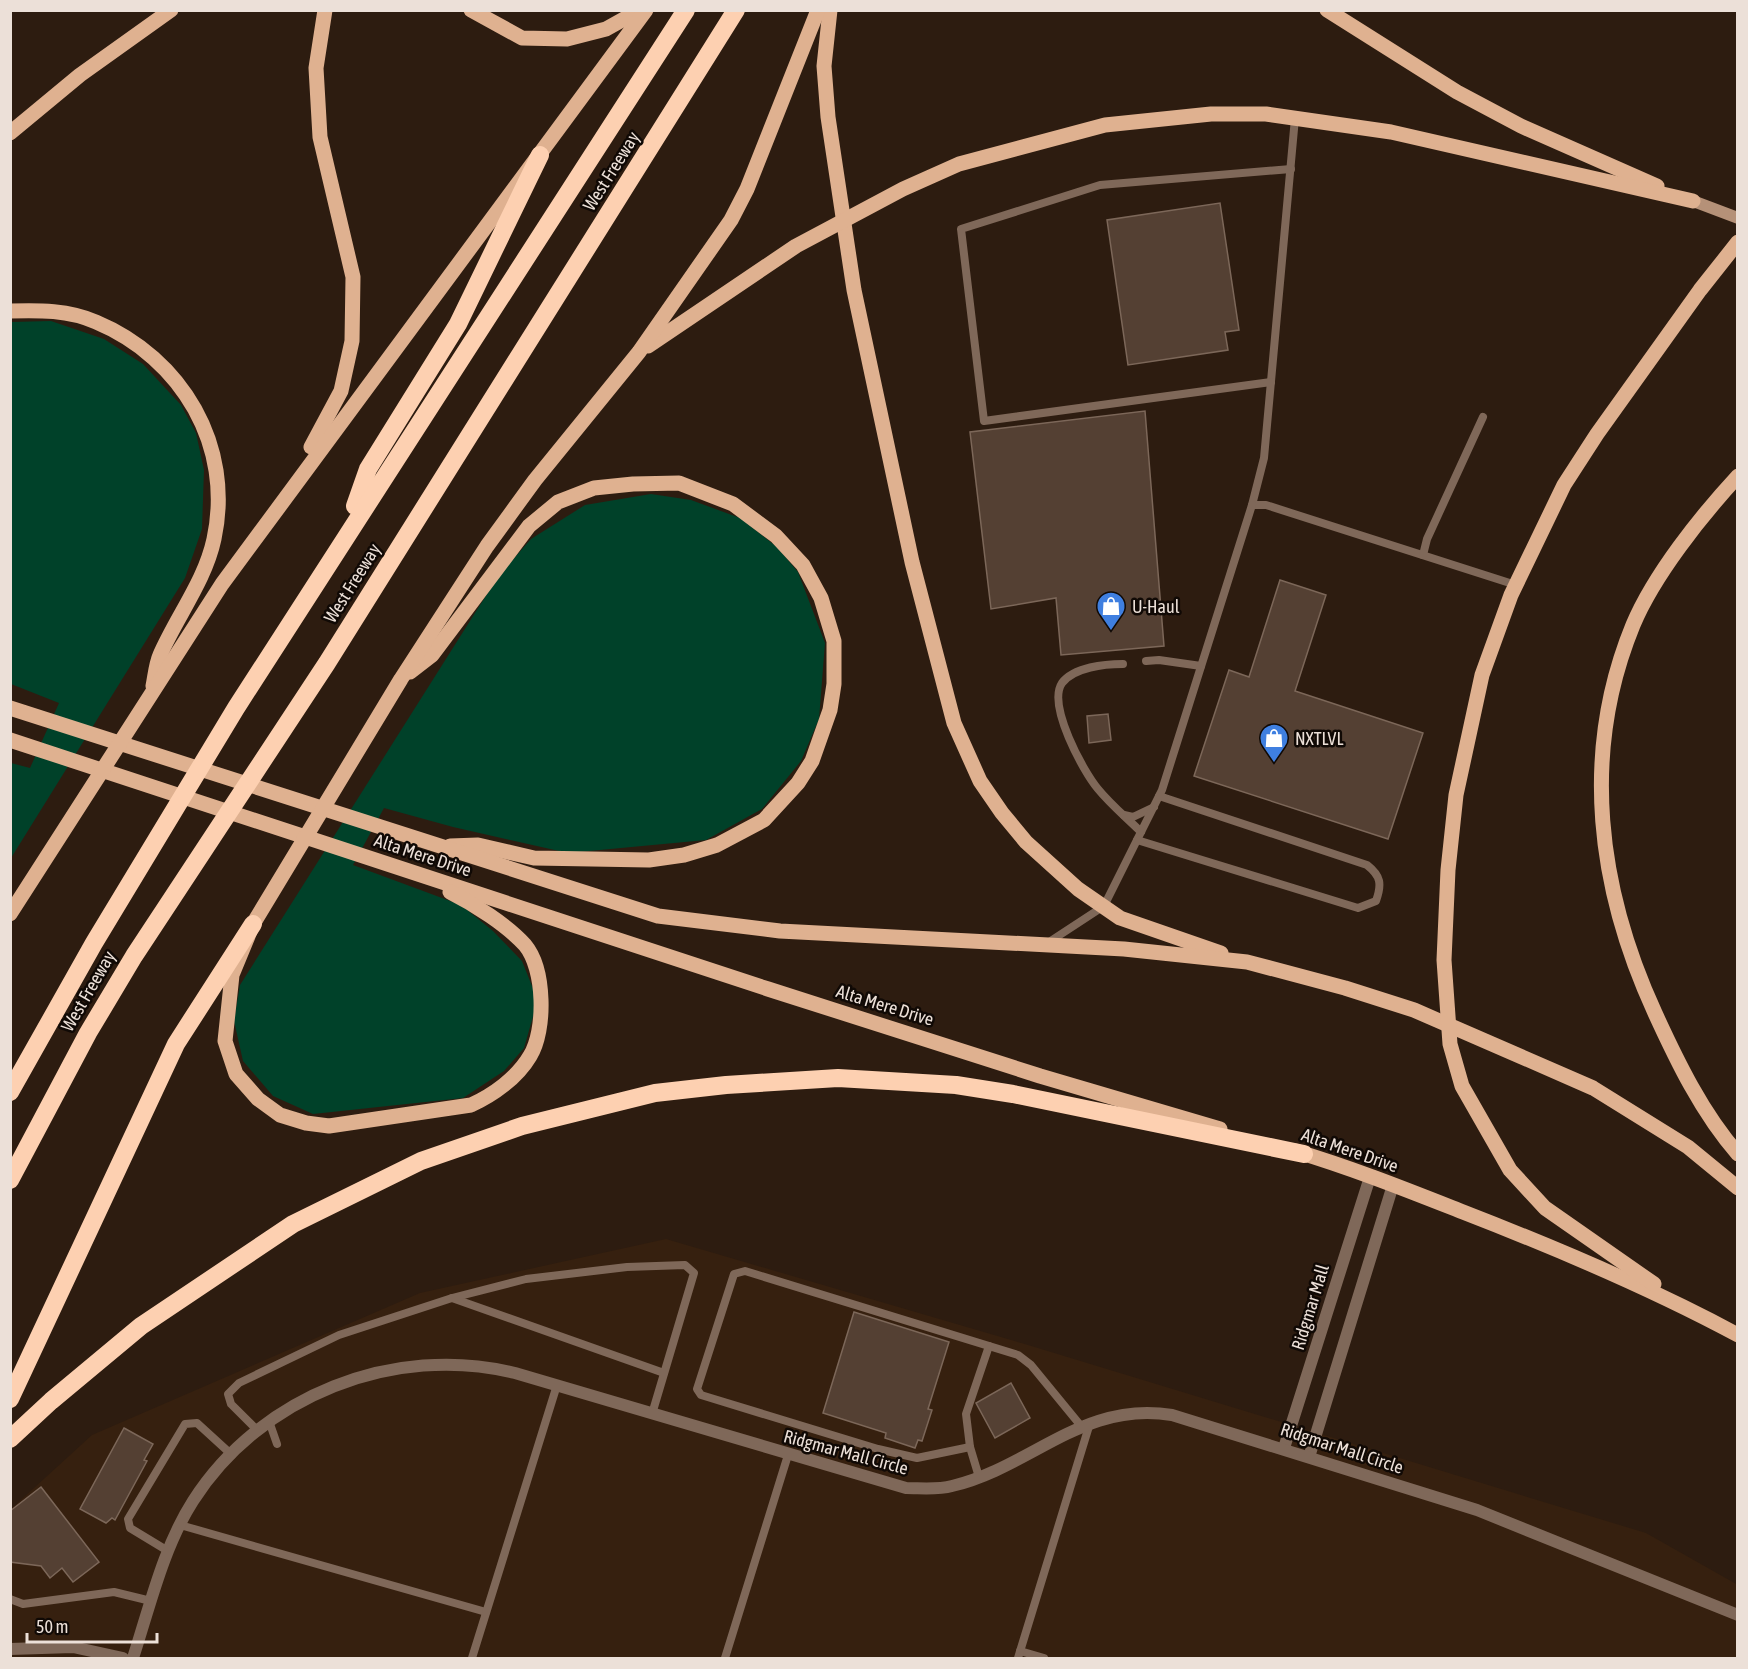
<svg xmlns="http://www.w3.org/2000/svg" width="1748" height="1669" font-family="'Asap Condensed',sans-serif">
<rect width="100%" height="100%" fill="#2d1c10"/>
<polygon fill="#36200f" points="666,1239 1028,1345 1646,1533 1738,1585 1737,1658 11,1658 11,1509 92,1435 420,1293"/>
<g fill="#004129">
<polygon points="51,321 104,339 143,364 181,405 196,433 204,470 202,529 185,578 11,858 11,763 30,768 59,703 11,684 11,322"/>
<polygon points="651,494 691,500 740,518 777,547 798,572 825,643 819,719 801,761 762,809 706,840 568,853 453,827 384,808 353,865 461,905 493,931 522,961 534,991 534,1013 524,1048 504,1071 463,1098 313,1114 273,1096 243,1061 234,1021 240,985 499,575 531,539 585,505"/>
</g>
<g fill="#544033" stroke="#7c6759" stroke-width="1.5">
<polygon points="1220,203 1239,330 1225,332 1228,350 1128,365 1107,220"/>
<polygon points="1145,411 1164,646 1061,655 1056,598 991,609 970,432"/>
<polygon points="1280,580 1326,595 1295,691 1423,733 1388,839 1194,776 1229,670 1249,677"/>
<polygon points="1108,714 1111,740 1089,743 1087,716"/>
<polygon points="854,1312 949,1342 928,1409 932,1410 922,1441 918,1440 915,1448 885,1438 886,1433 823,1413"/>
<polygon points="1011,1383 1030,1418 995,1438 976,1403"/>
<polygon points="124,1428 153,1444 144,1460 147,1461 115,1520 112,1518 106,1523 80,1509"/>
<polygon points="41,1487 99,1562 73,1582 62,1568 50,1578 41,1566 10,1562 10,1511"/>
</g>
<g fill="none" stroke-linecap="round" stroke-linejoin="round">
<g stroke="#7f6859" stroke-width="8">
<polyline points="1295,118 1264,458 1252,505 1266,505 1516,585"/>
<polyline points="1271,382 984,421 961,229 1100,185 1291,169"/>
<polyline points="1423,555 1427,539 1483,417"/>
<polyline points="1146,661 1159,660 1201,666"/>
<path d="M1123 664C1105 664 1074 667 1062 683 1047 705 1083 771 1098 789 1111 805 1127 818 1141 832"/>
<polyline points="1124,815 1133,817 1154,807"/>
<path d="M1137 840 1358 908 1376 901C1382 884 1381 876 1367 865L1159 796"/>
<polyline points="1046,944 1104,906 1162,790 1252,505"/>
<polyline points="452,1298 664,1373"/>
<polyline points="269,1421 277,1444"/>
<polyline points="258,1431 231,1404 228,1394 239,1383 339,1335 452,1298 526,1279 627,1267 685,1265 694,1273 652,1414"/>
<polyline points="970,1447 966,1414 989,1346"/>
<polyline points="979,1477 970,1447 917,1458 878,1449 701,1395 697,1389 734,1274 745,1271 1018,1355 1031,1365 1081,1426"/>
<polyline points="180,1525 486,1612"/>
<polyline points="168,1551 130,1528 128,1519 185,1424 197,1423 232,1455"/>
<polyline points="10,1599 23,1604 114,1592 151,1601"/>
<polyline points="1020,1651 1044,1658"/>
<polyline points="472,1658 557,1385"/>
<polyline points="725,1658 788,1455"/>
<polyline points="1018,1658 1090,1423"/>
</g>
<g stroke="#7f6859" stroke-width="12">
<polyline points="1284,1448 1370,1177"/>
<polyline points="1309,1457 1393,1185"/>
<path d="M133 1658C150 1606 163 1548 193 1501 260 1396 394 1343 515 1373L906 1488C921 1488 937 1490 952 1486 1032 1467 1084 1400 1172 1415L1477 1510 1738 1615"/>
</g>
<polyline stroke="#7f6859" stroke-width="12" points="10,1649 73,1647 123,1658"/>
<polyline stroke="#b59178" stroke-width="12" points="1693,201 1738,218"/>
<g stroke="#dfb190" stroke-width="15">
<polyline points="471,10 522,38 567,39 606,29 640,10"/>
<polyline points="830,10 824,66 828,117 854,290 912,562 954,723 980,781 1002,813 1026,842 1078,889 1120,918 1221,953"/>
<polyline points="1327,10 1457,92 1521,126 1657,186"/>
<polyline points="10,133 80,75 171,10"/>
<path d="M10 311C39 310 69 310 96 322 182 358 234 446 214 539 205 581 177 616 160 655 156 664 155 676 153 686"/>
<polyline points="648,346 796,246 903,189 959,164 1105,125 1211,114 1266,114 1391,132 1693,201"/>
<polyline points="311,447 341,391 352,341 353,277 320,137 316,68 325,10"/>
<path d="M1738 476C1701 516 1654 575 1633 625 1580 754 1598 889 1655 1013 1677 1061 1702 1113 1738 1154"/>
<polyline points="410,672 432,655 529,526 558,502 594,488 633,484 679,483 733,504 776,536 803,565 821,598 834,641 834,684 830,710 812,761 798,783 764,820 717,845 684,855 649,860 534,858 478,845 450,846"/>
<polyline points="10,708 658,916 780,931 1124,949 1247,962 1345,988 1414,1010 1593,1088 1688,1147 1738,1188"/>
<polyline points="10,740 768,989 1040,1076 1220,1129"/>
<path d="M450 892C474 904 507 925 525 945 545 969 546 1030 530 1056 517 1078 493 1095 471 1105L329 1126 306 1123 280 1115 258 1099 236 1074 225 1041 232 975 253 924 401 679 487 546 535 480 639 352 731 220 747 189 818 10"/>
<polyline points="10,914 222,584 646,10"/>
<path d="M1295 1151C1352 1168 1407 1190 1463 1212 1556 1248 1649 1287 1738 1335"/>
<polyline points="1654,1284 1545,1208 1510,1170 1462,1086 1450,1044 1444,960 1448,870 1456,795 1482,675 1511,595 1564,485 1597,434 1700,290 1738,242"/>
</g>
<g stroke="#fdd0b1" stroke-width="18">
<polyline points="355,506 368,469 458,324 540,155"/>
<polyline points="10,1092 94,943 236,708 686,10"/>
<polyline points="10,1180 88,1033 134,956 327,663 736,10"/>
<polyline points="10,1399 176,1044 253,924"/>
<polyline points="10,1439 51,1401 141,1326 293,1224 421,1161 522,1126 655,1093 726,1085 838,1078 956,1085 1013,1094 1304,1154"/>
</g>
</g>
<defs>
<g id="shop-pin" transform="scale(1.5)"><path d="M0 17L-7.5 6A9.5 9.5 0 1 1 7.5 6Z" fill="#3f7fe0" stroke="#100905"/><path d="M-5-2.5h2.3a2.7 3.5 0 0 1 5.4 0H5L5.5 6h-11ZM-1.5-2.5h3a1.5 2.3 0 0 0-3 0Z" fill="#fff"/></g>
</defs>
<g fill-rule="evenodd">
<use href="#shop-pin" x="1111" y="606"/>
<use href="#shop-pin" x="1274" y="738"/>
</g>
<g text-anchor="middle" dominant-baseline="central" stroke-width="5" stroke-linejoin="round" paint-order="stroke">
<g font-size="18" fill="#ece0d8" stroke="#100905">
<text transform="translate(611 171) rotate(-58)">West Freeway</text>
<text transform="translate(352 583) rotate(-58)">West Freeway</text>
<text transform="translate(423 855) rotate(18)">Alta Mere Drive</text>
<text transform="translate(88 991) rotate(-60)">West Freeway</text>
<text transform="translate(885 1005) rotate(17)">Alta Mere Drive</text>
<text transform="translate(1350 1150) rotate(19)">Alta Mere Drive</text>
<text transform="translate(1310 1307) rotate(-73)">Ridgmar Mall</text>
<text transform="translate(1342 1448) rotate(18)">Ridgmar Mall Circle</text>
<text transform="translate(846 1452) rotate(15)">Ridgmar Mall Circle</text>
</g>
<g font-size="18" fill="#ece0d8" stroke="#100905" text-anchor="start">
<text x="1132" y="606">U-Haul</text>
<text x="1295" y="738">NXTLVL</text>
</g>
</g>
<rect width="1748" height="1669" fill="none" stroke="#ece0d8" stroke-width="24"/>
<path d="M27 1633v9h130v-9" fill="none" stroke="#ece0d8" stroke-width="3"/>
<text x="36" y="1633" font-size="18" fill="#ece0d8" stroke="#100905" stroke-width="4.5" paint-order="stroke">50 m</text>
</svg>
